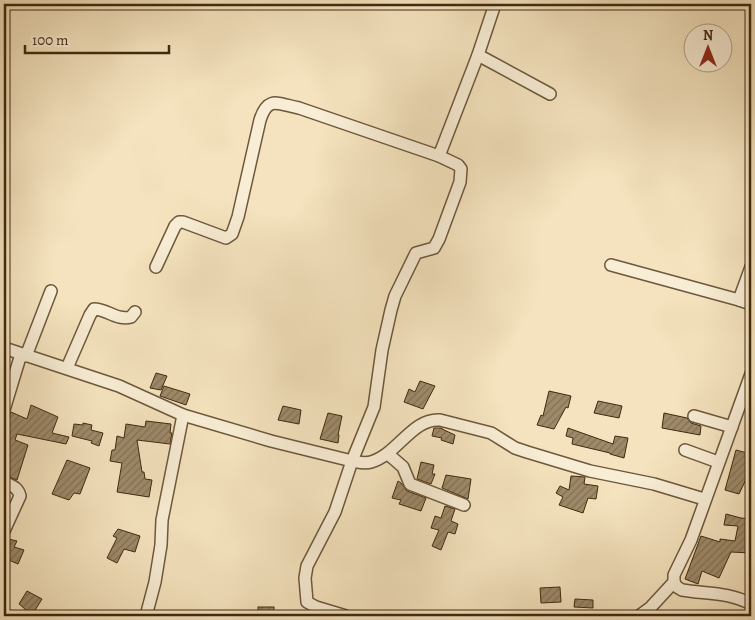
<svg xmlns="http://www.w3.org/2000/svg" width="755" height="620" font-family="Alegreya,serif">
<defs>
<pattern id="building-hatch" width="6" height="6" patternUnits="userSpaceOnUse" patternTransform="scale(1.25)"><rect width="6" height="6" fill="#9e8a6a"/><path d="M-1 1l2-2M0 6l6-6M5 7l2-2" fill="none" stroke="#827156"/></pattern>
</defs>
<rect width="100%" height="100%" fill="#f4e3be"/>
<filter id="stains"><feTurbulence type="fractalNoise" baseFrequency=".004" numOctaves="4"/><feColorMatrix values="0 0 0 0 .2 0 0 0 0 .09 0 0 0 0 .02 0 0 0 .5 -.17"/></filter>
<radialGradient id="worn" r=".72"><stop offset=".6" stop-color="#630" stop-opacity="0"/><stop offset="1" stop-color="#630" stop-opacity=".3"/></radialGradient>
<g fill="url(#building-hatch)" stroke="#402a10">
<polygon points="156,373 167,376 161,390 150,388"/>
<polygon points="420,381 435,386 423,409 404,402 409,389 415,392"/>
<polygon points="164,386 190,394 186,405 160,396"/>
<polygon points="549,391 571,396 568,408 566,407 554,429 537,425 541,415 543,416"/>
<polygon points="598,401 622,406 619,418 594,413"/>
<polygon points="31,405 58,417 52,433 69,437 66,444 17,434 15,440 28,445 17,480 4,475 4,417 9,416 11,412 27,419"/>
<polygon points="283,406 301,410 299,424 278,420"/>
<polygon points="328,413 342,416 338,435 339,435 338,443 320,439"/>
<polygon points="664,413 687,418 691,423 701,426 700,435 662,428"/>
<polygon points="146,421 171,424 170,433 172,433 170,444 137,440 142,472 144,472 145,479 152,480 149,497 117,492 122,463 110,461 112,450 115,450 117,436 124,438 126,424 145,427"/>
<polygon points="83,423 92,425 91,430 103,433 99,446 91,443 92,441 72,436 74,424 83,425"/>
<polygon points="434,428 442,428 442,429 455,435 453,444 441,440 442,438 432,436"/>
<polygon points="568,428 613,444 615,436 628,438 624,458 610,454 610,453 572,444 573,438 566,436"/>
<polygon points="736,450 751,454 751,476 748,475 739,494 725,490"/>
<polygon points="67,460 90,468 80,494 74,493 69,500 52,494"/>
<polygon points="421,462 434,465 432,474 435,474 431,484 417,479"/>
<polygon points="446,475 471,479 468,499 442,488"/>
<polygon points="571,476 585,477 584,484 598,486 596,499 588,498 583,513 559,505 563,497 556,493 560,486 569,490"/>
<polygon points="398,481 401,483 407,491 426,498 421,511 399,504 401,500 392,498"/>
<polygon points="445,506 455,509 451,521 458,524 455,534 448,532 441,550 432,546 439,530 431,528 435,516 441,518"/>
<polygon points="726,514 741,518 751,519 751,553 731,552 719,578 702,571 698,584 685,579 701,536 720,542 720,539 735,541 738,526 724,525"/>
<polygon points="118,529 140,536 135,552 124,549 117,563 107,558 117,538 113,536"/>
<polygon points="4,538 17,541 14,547 24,550 18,564 4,558"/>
<polygon points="560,587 561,602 541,603 540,588"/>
<polygon points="27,591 42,599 32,615 19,604"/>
<polygon points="575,599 593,600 593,608 574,607"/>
<rect x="258" y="607" width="16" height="9"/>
</g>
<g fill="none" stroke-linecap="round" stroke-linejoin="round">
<g stroke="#6d583c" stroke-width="14">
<g id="minor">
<polyline points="478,55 550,94"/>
<polyline points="439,156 478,55 495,4"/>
<polyline points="611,265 739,300"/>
<path d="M156 267 175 226 179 222H183L226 238 232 234 238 217 260 120C268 95 278 104 299 108L439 156 458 165 461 169 460 182 439 239 434 248 416 253 395 296 391 310 382 350 374 407 352 461 335 512 307 566 305 578 307 602 316 607 346 616"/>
<polyline points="751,267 739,300 751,304"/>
<path d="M4 348 119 386 183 415 271 441 352 461C358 462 365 464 371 462 398 454 412 418 440 420L491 433 515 448 527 452 590 471 654 484 704 499"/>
<polyline points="26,356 51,291"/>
<path d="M67 368 90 315 94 309C107 309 117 321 131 317L135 312"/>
<path d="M751 374 691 540 674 575V582L677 587 682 590C706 594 729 592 751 604"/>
<polyline points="4,410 21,354"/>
<polyline points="694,416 732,427"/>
<polyline points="685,450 718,462"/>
<polyline points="388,454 403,467 410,484 464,505"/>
<path d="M4 482C12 486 18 487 20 496L4 531"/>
<polyline points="146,616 155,582 161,545 162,520 183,415"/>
<polyline points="639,616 650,608 674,582"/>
</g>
</g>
<use href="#minor" stroke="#f8edd5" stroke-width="11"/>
</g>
<rect width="755" height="620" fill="none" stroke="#f4e3be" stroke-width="20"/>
<rect x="5" y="5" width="745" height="610" fill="none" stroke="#402a10" stroke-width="2.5"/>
<rect x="10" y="10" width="735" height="600" fill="none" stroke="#402a10"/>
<g transform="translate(708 48)"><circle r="24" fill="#f8edd5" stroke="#ae9f86"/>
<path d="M0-4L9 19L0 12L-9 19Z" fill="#8f2418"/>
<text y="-8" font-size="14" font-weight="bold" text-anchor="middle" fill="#402a10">N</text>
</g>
<path d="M25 45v8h144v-8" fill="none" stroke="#402a10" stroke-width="2.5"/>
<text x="32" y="45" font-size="15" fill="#402a10" stroke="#f8edd5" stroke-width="4" paint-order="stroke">100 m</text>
<rect width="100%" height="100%" filter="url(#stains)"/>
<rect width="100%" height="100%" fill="url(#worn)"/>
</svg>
